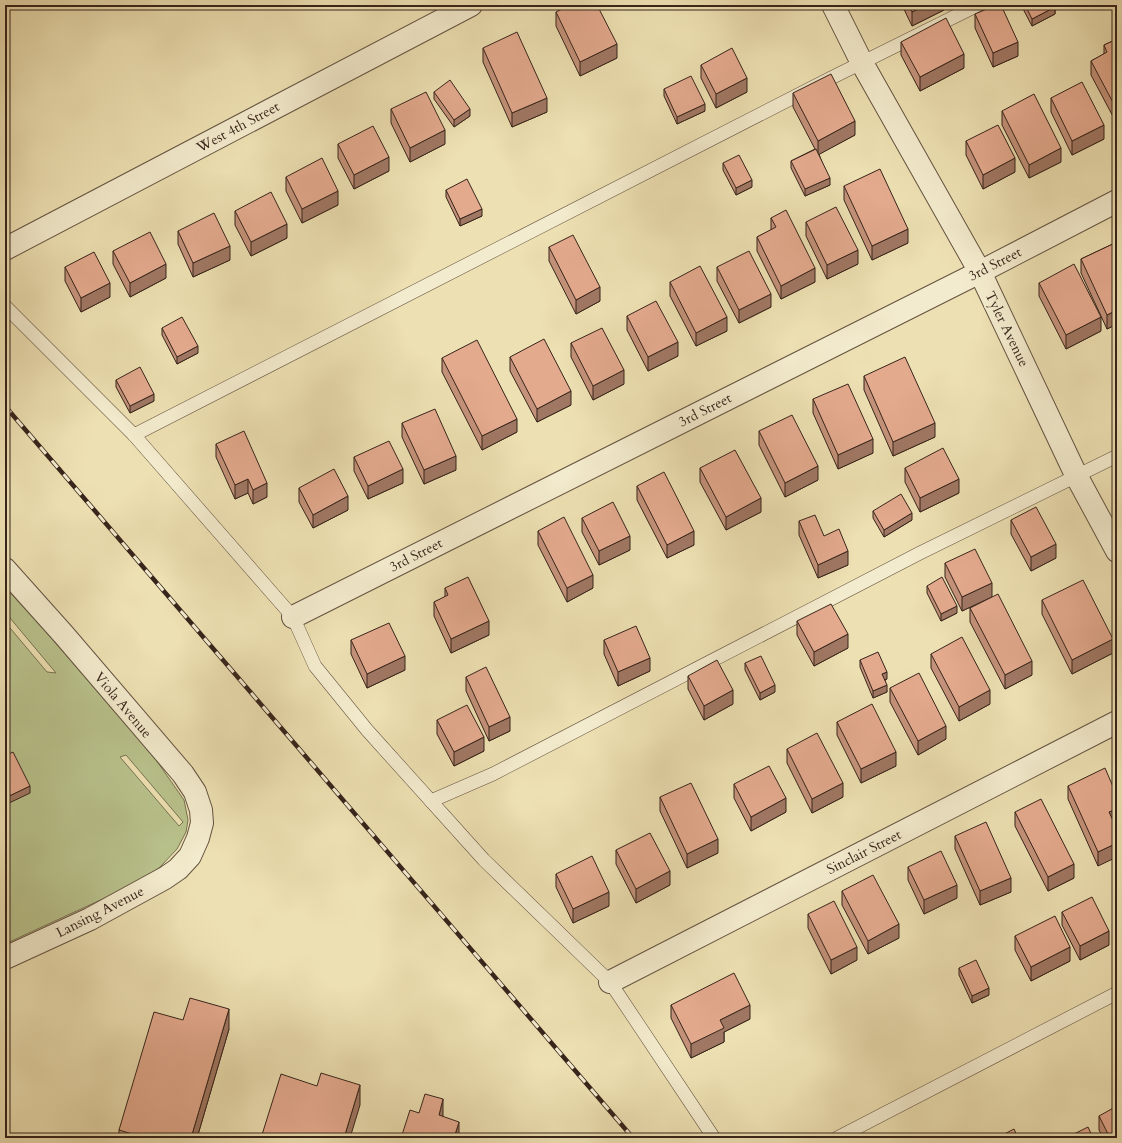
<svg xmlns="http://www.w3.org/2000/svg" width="1122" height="1143" font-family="Cardo,serif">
<rect width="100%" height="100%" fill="#ede0b2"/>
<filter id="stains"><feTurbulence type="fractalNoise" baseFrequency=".005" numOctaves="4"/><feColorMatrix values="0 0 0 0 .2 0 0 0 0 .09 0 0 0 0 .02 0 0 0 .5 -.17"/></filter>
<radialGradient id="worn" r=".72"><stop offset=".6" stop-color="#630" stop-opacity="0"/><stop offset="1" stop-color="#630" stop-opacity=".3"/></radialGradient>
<path fill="#b9c28c" stroke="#787354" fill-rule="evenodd" d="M5 587 46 632 154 757 184 800 188 820 186 832 177 849 160 867 144 879 107 897 5 944V622L47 672 56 673 5 612ZM126 755 183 822 179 826 120 757Z"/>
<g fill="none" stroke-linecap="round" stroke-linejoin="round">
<g stroke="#645341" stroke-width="14">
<g id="lane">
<polyline points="5,306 134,435 293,617 315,666 367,730 484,860 610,982 714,1138"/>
<polyline points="134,435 831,78 978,5"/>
<polyline points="431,801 493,774 920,553 1117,456"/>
<polyline points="837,1138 1117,993"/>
</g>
</g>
<g stroke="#645341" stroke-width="24">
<g id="street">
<polyline points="833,5 862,63 980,272 1077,477 1117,551"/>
<polyline points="5,249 471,5"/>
<polyline points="5,569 64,635 183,774 195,792 201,810 202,823 198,838 190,856 178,869 165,878 90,919 5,958"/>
<polyline points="293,617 980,272 1117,201"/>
<polyline points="610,982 1117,722"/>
</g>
</g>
<use href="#lane" stroke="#f3ebcd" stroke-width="13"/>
<use href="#street" stroke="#f3ebcd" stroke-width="22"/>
<g stroke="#37241b" stroke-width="4.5">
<polyline id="rail" points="5,406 633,1138"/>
</g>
<use href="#rail" stroke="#f3ebcd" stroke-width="3" stroke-dasharray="9" stroke-linecap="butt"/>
</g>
<g fill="#c4927a" stroke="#37241b">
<polygon points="902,5 944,5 944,10 912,26"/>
<polygon points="1021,5 1055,5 1055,14 1032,26"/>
<polygon points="556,12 617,58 580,76 556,26"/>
<polygon points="975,14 1018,56 993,67 975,28"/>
<polygon points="1117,39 1117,124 1091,75 1091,61 1104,54 1104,45"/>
<polygon points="901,42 964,68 920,91 901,55"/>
<polygon points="483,48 547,112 512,127 483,62"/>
<polygon points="701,65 747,92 716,108 701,78"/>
<polygon points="664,89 705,111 677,124 664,96"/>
<polygon points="434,92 470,116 454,127 434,99"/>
<polygon points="793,93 855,135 819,154 830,185 805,196 791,168 791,161 815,149 793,107"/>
<polygon points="1051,98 1104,139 1072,155 1051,112"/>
<polygon points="391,109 445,144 410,162 391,123"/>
<polygon points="1002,111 1061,162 1029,178 1002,125"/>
<polygon points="966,141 1015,172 983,189 966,155"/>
<polygon points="338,144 389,171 354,189 338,158"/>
<polygon points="723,163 752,187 736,195 723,170"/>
<polygon points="286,177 338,205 302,223 286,191"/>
<polygon points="844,186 908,243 872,260 844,200"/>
<polygon points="446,190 482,216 460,226 446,197"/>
<polygon points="235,211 287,238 251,256 235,225"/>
<polygon points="771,218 815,282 781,299 757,251 757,237 771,230"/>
<polygon points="806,222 858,264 827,279 806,236"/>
<polygon points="178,231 230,260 193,277 178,244"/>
<polygon points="1117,242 1117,324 1107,329 1081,273 1081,259"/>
<polygon points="549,247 600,301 576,314 549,261"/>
<polygon points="113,251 166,278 130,297 113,264"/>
<polygon points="65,267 110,297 81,312 65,281"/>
<polygon points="717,267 771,307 739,323 717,281"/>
<polygon points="670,282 727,331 696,346 670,296"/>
<polygon points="1039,283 1101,331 1066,349 1039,296"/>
<polygon points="627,316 678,356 648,371 627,330"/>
<polygon points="162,328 198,353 177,364 162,335"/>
<polygon points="571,343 624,384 593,400 571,357"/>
<polygon points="510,357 571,405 537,422 510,371"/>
<polygon points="442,358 517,432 482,450 442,372"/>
<polygon points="864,376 935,437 893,456 864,390"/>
<polygon points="116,380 154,401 130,413 116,387"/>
<polygon points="813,399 873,453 838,469 813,413"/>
<polygon points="402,423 456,470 424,484 402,437"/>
<polygon points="759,431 818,480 785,497 759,445"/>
<polygon points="216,444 267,497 253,504 248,493 235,499 216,457"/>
<polygon points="354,457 403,483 368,499 354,471"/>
<polygon points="700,468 761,512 726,530 700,482"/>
<polygon points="905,468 959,493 920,512 905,482"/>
<polygon points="637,486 694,545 667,558 637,500"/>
<polygon points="299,488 348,510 313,528 299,502"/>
<polygon points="873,511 912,520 884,537 873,518"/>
<polygon points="582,518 630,550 599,565 582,532"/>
<polygon points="1011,520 1056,558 1031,571 1011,534"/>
<polygon points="799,521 824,536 848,565 818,578 799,535"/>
<polygon points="538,531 593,588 567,602 538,545"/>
<polygon points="945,563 992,597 962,611 945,577"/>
<polygon points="927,586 957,613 941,621 927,593"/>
<polygon points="445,588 489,635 451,653 434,616 434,602 445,597"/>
<polygon points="1042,600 1113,653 1072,674 1042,614"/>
<polygon points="970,608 1032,675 1005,689 970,622"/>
<polygon points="797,621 848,648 814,666 797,635"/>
<polygon points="351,640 405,670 367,688 351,654"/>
<polygon points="604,640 650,671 618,686 604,654"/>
<polygon points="931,654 990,704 959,721 931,668"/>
<polygon points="860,660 887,679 885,680 887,692 873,698 860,667"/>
<polygon points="745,663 775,692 760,700 745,670"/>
<polygon points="688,676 733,704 704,720 688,689"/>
<polygon points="466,677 510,731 489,741 466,691"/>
<polygon points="890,688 946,739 918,755 890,702"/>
<polygon points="437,720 484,751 454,766 437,734"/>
<polygon points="837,722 896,766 861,783 837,735"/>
<polygon points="787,749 843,797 812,813 787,763"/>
<polygon points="734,784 786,812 751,831 734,798"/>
<polygon points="1068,786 1117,796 1117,823 1114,824 1098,866 1068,799"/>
<polygon points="660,797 718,853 687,868 660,811"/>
<polygon points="1015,812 1074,878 1048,891 1015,826"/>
<polygon points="955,836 1011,892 980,905 955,849"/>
<polygon points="616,850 670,885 636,903 616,864"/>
<polygon points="908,867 957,898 924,914 908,880"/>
<polygon points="556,874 609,906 573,923 556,887"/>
<polygon points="842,891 899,938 868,954 842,905"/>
<polygon points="1062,912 1109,945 1080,960 1062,925"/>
<polygon points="808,914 857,960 831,974 808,928"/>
<polygon points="1015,936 1070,961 1031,981 1015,950"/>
<polygon points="959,968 989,995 972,1003 959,975"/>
<polygon points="671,1005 750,1019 724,1032 724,1042 691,1058 671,1018"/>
<polygon points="183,1020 229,1029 197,1138 119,1138 119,1130"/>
<polygon points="1099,1116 1117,1138 1103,1138 1099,1130"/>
</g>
<g fill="#a07763" stroke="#37241b">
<polygon points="926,5 944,5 944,10 912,26 912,12"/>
<polygon points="1068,5 1076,5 1068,9"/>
<polygon points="1055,7 1055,14 1032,26 1032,19"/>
<polygon points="1018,42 1018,56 993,67 993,53"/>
<polygon points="617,44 617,58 580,76 580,62"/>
<polygon points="964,54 964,68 920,91 920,77"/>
<polygon points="747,78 747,92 716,108 716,94"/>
<polygon points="547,98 547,112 512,127 512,113"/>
<polygon points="705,104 705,111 677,124 677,117"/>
<polygon points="470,109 470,116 454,127 454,120"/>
<polygon points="855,121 855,135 818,155 818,141"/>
<polygon points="1104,125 1104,139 1072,155 1072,141"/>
<polygon points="445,130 445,144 410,162 410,148"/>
<polygon points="1061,148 1061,162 1029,178 1029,165"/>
<polygon points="389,157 389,171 354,189 354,175"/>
<polygon points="1015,158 1015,172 983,189 983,175"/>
<polygon points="830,178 830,185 805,196 805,189"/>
<polygon points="752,180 752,187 736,195 736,188"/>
<polygon points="338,191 338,205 302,223 302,209"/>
<polygon points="482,209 482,216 460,226 460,219"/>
<polygon points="287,224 287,238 251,256 251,242"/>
<polygon points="908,229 908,243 872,260 872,246"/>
<polygon points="230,246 230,260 193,277 193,263"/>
<polygon points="858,250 858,264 827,279 827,265"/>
<polygon points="166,264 166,278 130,297 130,283"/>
<polygon points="815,268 815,282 781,299 781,286"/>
<polygon points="110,283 110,297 81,312 81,298"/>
<polygon points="600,287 600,301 576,314 576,300"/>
<polygon points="771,294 771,307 739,323 739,310"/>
<polygon points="1117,310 1117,324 1107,329 1107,315"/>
<polygon points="727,317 727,331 696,346 696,333"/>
<polygon points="1101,317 1101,331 1066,349 1066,335"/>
<polygon points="678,342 678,356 648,371 648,357"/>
<polygon points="198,346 198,353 177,364 177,357"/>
<polygon points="624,370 624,384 593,400 593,386"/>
<polygon points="571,391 571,405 537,422 537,409"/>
<polygon points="154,394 154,401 130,413 130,406"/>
<polygon points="517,419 517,432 482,450 482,436"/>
<polygon points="935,423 935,437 893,456 893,442"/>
<polygon points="873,439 873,453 838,469 838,455"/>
<polygon points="456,456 456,470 424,484 424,470"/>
<polygon points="818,466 818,480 785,497 785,483"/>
<polygon points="403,469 403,483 368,499 368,486"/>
<polygon points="248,479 248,493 235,499 235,485"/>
<polygon points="959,479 959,493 920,512 920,498"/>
<polygon points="267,483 267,497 253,504 253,490"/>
<polygon points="348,496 348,510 313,528 313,515"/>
<polygon points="761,498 761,512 726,530 726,517"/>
<polygon points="912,513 912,520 884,537 884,530"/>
<polygon points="694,531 694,545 667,558 667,545"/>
<polygon points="630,536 630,550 599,565 599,551"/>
<polygon points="1056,544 1056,558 1031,571 1031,557"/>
<polygon points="848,551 848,565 818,578 818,565"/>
<polygon points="593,575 593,588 567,602 567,588"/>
<polygon points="992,583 992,597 962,611 962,597"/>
<polygon points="957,606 957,613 941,621 941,614"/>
<polygon points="489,621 489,635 451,653 451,639"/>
<polygon points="848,634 848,648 814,666 814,652"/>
<polygon points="1113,639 1113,653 1072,674 1072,660"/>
<polygon points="405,656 405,670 367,688 367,674"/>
<polygon points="650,658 650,671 618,686 618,672"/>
<polygon points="1032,661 1032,675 1005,689 1005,675"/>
<polygon points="887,672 887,679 882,681 882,674"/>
<polygon points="775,685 775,692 760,700 760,693"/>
<polygon points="887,685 887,692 873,698 873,691"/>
<polygon points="733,690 733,704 704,720 704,706"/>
<polygon points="990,690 990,704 959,721 959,707"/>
<polygon points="510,717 510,731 489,741 489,727"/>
<polygon points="946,726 946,739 918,755 918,741"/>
<polygon points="484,737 484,751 454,766 454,752"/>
<polygon points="896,752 896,766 861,783 861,769"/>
<polygon points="843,783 843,797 812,813 812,799"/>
<polygon points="30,786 30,793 5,805 5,798"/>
<polygon points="786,798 786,812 751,831 751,817"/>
<polygon points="1117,809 1117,823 1109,826 1109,812"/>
<polygon points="718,839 718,853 687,868 687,854"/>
<polygon points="1117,843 1117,857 1098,866 1098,852"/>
<polygon points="1074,864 1074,878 1048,891 1048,877"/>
<polygon points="670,871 670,885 636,903 636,889"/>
<polygon points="1011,878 1011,892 980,905 980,891"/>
<polygon points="957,885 957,898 924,914 924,900"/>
<polygon points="609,892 609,906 573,923 573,909"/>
<polygon points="899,924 899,938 868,954 868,941"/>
<polygon points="1109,931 1109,945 1080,960 1080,946"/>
<polygon points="857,947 857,960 831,974 831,960"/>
<polygon points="1070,947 1070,961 1031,981 1031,967"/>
<polygon points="989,988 989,995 972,1003 972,996"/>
<polygon points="750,1005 750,1019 724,1032 724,1042 691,1058 691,1044 720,1020"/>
<polygon points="229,1009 229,1029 197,1138 191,1138"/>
<polygon points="360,1085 360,1105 350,1138 344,1138"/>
<polygon points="443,1099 443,1119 439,1115"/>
<polygon points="459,1122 459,1138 454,1138"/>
</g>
<g fill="#e4aa8e" stroke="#37241b">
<polygon points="570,5 597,5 617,44 580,62 556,12"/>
<polygon points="909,5 926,5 912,12"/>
<polygon points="996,5 1001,5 1018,42 993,53 975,14"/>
<polygon points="1025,5 1055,5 1055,7 1032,19"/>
<polygon points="946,18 964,54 920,77 901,42"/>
<polygon points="517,32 547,98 512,113 483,48"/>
<polygon points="1117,39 1117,110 1091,61 1107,52 1104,45"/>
<polygon points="732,48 747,78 716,94 701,65"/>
<polygon points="831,74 855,121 818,141 793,93"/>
<polygon points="691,76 705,104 677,117 664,89"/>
<polygon points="450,80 470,109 454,120 434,92"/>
<polygon points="1082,82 1104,125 1072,141 1051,98"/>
<polygon points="426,92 445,130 410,148 391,109"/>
<polygon points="1034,94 1061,148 1029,165 1002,111"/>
<polygon points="998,125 1015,158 983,175 966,141"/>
<polygon points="373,126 389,157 354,175 338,144"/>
<polygon points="816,149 830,178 805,189 791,161"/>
<polygon points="739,155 752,180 736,188 723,163"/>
<polygon points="322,158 338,191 302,209 286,177"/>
<polygon points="880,169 908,229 872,246 844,186"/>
<polygon points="467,179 482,209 460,219 446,190"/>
<polygon points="271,192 287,224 251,242 235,211"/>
<polygon points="836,207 858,250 827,265 806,222"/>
<polygon points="786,210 815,268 781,286 757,237 776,227 771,218"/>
<polygon points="214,213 230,246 193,263 178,231"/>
<polygon points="150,232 166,264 130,283 113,251"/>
<polygon points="573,235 600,287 576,300 549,247"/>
<polygon points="1117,242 1117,310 1107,315 1081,259"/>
<polygon points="749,251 771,294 739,310 717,267"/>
<polygon points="94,252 110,283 81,298 65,267"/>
<polygon points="1074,264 1101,317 1066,335 1039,283"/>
<polygon points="700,266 727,317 696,333 670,282"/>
<polygon points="656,301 678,342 648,357 627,316"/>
<polygon points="182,317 198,346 177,357 162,328"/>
<polygon points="602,328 624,370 593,386 571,343"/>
<polygon points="544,339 571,391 537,409 510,357"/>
<polygon points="477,340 517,419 482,436 442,358"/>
<polygon points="905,357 935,423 893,442 864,376"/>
<polygon points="140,367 154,394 130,406 116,380"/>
<polygon points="848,384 873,439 838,455 813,399"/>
<polygon points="435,409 456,456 424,470 402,423"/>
<polygon points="792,415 818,466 785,483 759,431"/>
<polygon points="244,431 267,483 253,490 248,479 235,485 216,444"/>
<polygon points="389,441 403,469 368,486 354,457"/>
<polygon points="943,448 959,479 920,498 905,468"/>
<polygon points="735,450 761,498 726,517 700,468"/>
<polygon points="334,469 348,496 313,515 299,488"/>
<polygon points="664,472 694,531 667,545 637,486"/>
<polygon points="901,494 912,513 884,530 873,511"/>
<polygon points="613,502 630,536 599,551 582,518"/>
<polygon points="1036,507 1056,544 1031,557 1011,520"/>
<polygon points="815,515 824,536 839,529 848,551 818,565 799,521"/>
<polygon points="564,517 593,575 567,588 538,531"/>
<polygon points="975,549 992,583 962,597 945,563"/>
<polygon points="468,577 489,621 451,639 434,602 448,595 445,588"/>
<polygon points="942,577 957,606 941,614 927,586"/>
<polygon points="1083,580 1113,639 1072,660 1042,600"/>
<polygon points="998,594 1032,661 1005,675 970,608"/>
<polygon points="831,604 848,634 814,652 797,621"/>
<polygon points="389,623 405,656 367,674 351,640"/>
<polygon points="636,626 650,658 618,672 604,640"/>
<polygon points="962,637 990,690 959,707 931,654"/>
<polygon points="878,652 887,672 882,674 887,685 873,691 860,660"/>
<polygon points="761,656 775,685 760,693 745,663"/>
<polygon points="717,660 733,690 704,706 688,676"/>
<polygon points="486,667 510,717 489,727 466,677"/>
<polygon points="919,673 946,726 918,741 890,688"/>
<polygon points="872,704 896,752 861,769 837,722"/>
<polygon points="467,705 484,737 454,752 437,720"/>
<polygon points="817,733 843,783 812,799 787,749"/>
<polygon points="13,752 30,786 5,798 5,756"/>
<polygon points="769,766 786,798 751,817 734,784"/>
<polygon points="1105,768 1117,796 1117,809 1109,812 1117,829 1117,843 1098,852 1068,786"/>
<polygon points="691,783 718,839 687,854 660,797"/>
<polygon points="1041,799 1074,864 1048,877 1015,812"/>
<polygon points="986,822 1011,878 980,891 955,836"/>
<polygon points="650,833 670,871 636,889 616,850"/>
<polygon points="941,851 957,885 924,900 908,867"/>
<polygon points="592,856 609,892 573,909 556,874"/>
<polygon points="873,875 899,924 868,941 842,891"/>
<polygon points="1092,897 1109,931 1080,946 1062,912"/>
<polygon points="834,901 857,947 831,960 808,914"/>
<polygon points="1055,916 1070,947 1031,967 1015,936"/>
<polygon points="976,960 989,988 972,996 959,968"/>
<polygon points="734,973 750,1005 720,1020 724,1028 691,1044 671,1005"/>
<polygon points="190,998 229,1009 191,1138 146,1138 119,1130 154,1012 183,1020"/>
<polygon points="321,1073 360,1085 344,1138 261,1138 281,1074 317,1086"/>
<polygon points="425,1094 443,1099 439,1115 459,1122 454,1138 401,1138 410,1110 419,1113"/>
<polygon points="1117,1106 1117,1138 1110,1138 1099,1116"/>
<polygon points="1088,1127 1093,1138 1066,1138"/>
<polygon points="1014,1129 1018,1138 997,1138"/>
</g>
<g text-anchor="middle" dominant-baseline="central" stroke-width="4" stroke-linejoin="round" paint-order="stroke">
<g font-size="14" fill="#37241b" stroke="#f3ebcd">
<text transform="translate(238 127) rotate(-28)">West 4th Street</text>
<text transform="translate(995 264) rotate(-27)">3rd Street</text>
<text transform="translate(1007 329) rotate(64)">Tyler Avenue</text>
<text transform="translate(705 410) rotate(-27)">3rd Street</text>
<text transform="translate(416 555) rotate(-27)">3rd Street</text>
<text transform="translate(123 705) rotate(50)">Viola Avenue</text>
<text transform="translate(864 852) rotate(-27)">Sinclair Street</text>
<text transform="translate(100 912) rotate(-27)">Lansing Avenue</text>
</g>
</g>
<rect width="1122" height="1143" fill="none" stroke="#ede0b2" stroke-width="20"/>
<rect x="6" y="6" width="1110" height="1131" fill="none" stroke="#37241b" stroke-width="2"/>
<rect x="10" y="10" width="1102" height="1123" fill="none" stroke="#37241b"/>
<rect width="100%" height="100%" filter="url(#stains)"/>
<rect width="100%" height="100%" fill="url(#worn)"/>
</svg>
